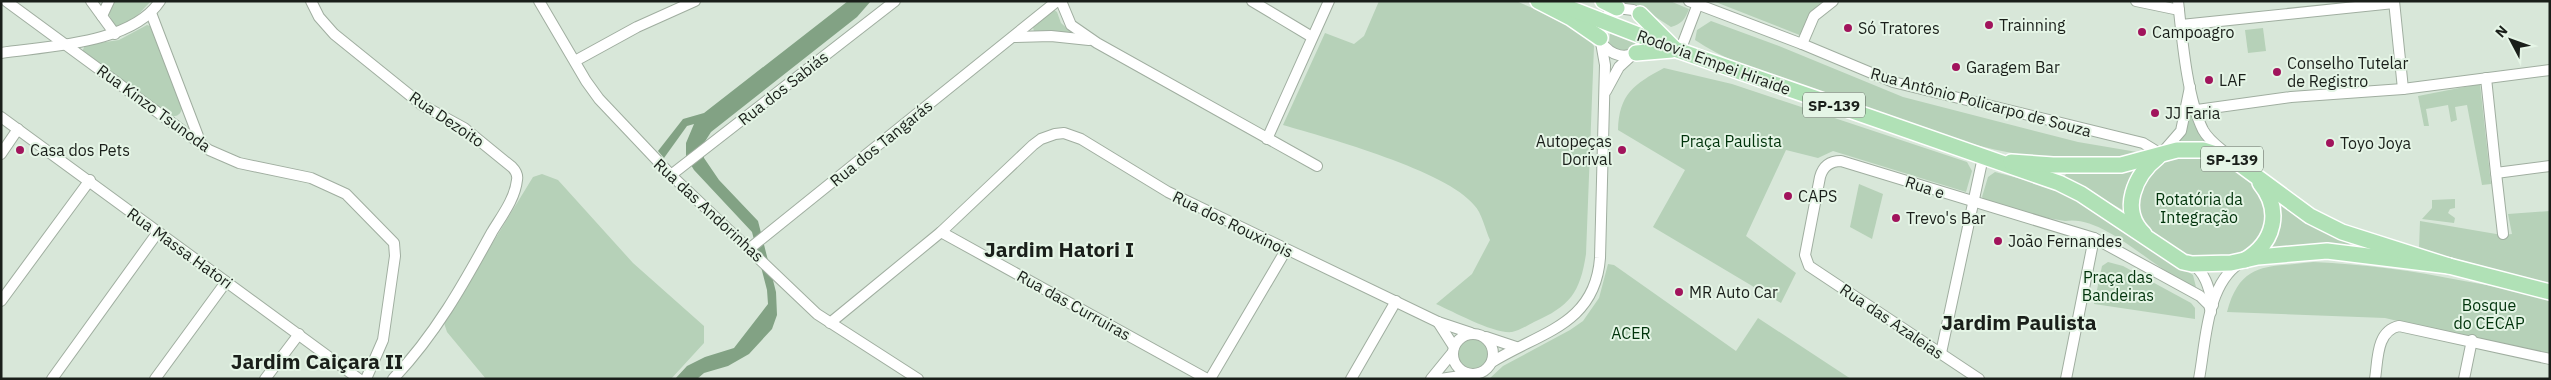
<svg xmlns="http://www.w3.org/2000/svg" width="2551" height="380" font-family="'IBM Plex Sans',sans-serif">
<rect width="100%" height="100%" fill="#d8e7d9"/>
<g fill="#b6d1b8">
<polygon points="115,1 151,1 134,19 116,28 108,13"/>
<path d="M1379 1H1516L1579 28 1594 46 1586 254C1580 293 1570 306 1534 322 1528 325 1519 331 1512 332 1494 334 1454 312 1436 304L1472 274 1490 240C1485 229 1482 213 1474 205 1447 171 1328 138 1283 125L1325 33 1354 44 1364 36Z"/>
<path d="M1614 1H1670L1689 9C1685 19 1682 24 1671 27L1637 5Z"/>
<polygon points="1713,1 1824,1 1813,11 1802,36"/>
<polygon points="1054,10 1057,12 1061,23 1071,32 1069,35 1034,32 1033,27"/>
<path d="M1711 21 1779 46 1903 97 2078 142 2143 153 2133 158C2110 158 2087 161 2065 159 1981 155 1902 122 1824 94 1780 79 1734 66 1695 40L1697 30Z"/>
<path d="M147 25 150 26 182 106C182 113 178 117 172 116L82 52 85 45 119 40Z"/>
<polygon points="2263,28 2266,51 2248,53 2245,30"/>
<polygon points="1610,32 1636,42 1632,49 1621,53 1609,45"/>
<path d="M1664 68 1732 84 1967 162 1972 171 1966 192 1833 151 1818 158 1786 150 1746 236 1796 273 1781 303 1653 227 1685 170 1618 130C1619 94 1634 84 1664 68Z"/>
<polygon points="2480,84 2491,184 2482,185 2467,105 2455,107 2457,120 2451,122 2448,105 2426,109 2429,126 2424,126 2418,96"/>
<polygon points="2190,100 2218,150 2177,144"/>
<polygon points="2183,156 2221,161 2251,179 2268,212 2262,234 2253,246 2240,256 2193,259 2155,238 2139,216 2138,195 2155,166 2166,159"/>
<polygon points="2141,169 2128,213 2064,177 2068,171 2110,172"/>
<path d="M1995 172 2067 191 2193 275 2196 287C2158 275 2106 214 2065 221L1991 208 1982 197 1988 177Z"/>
<polygon points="542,174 558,180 633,263 704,326 704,343 671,379 486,379 447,332 444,323 451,311 533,177"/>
<polygon points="1859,184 1883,194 1872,239 1850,227"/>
<path d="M2278 199 2347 240 2350 244 2347 248 2264 251C2276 231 2282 223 2278 199Z"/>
<polygon points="2455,199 2455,208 2450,209 2448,213 2455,218 2454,223 2422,219 2432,208 2432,200"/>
<polygon points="2550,211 2550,284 2419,249 2420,221 2502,235 2512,234 2508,214"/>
<polygon points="2108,262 2123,266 2191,303 2195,308 2195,319 2094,304 2102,266"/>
<path d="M2313 262C2364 264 2414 271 2464 281 2493 286 2523 291 2550 301V357L2385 318 2227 312C2241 260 2268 268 2313 262Z"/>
<polygon points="1608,264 1614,265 1736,351 1758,318 1851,379 1489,379 1503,366 1570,330 1583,321 1599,298"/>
<circle cx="1473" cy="354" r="15"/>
</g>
<polygon fill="#82a284" points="848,1 871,1 857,17 711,132 704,143 704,158 719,180 758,221 776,292 777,315 772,329 749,354 728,366 704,373 697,379 675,379 687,366 705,357 734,348 768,304 767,290 752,232 694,170 686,157 686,143 694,124 687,126 664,158 658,151 683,119 704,113"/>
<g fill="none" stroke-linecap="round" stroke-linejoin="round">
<g stroke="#a0aea0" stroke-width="12">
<g id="street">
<polyline points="6,1 209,150 239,163 311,178 346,194 394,243 395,256 383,340 366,379"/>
<polyline points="91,1 115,34"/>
<path d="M311 1 319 17 334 34 422 105 464 128 512 167C516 171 518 175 517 180 515 199 501 217 492 232 463 285 435 335 393 379"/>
<polyline points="539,1 586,81 599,99 671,175 817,314 918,379"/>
<polyline points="1061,1 1071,25 1097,43 1317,166"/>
<polyline points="1252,1 1312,37"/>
<polyline points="1689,1 1802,44 1893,82 2143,143 2161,154 2181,131 2190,87"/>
<polyline points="2136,1 2179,10"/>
<path d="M2178 1C2182 38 2187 98 2203 130 2209 141 2219 147 2228 155"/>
<polyline points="2394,1 2403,89"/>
<polyline points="151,13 201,144"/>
<polyline points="102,16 109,1"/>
<polyline points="2181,25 2394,3"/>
<polyline points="1014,37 1051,36 1089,40"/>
<path d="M1601 42C1611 56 1627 61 1640 49"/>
<polyline points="1802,44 1814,16 1833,1"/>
<polyline points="1680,51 1699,1"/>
<path d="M1 53C48 46 132 44 160 1"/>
<polyline points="575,61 637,27 695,1"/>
<polyline points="2486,78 2496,173 2550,166"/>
<polyline points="1606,91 1619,67 1631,56"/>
<polyline points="2197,110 2291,97 2403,89 2550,70"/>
<polyline points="1,117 359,379"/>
<polyline points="1267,139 1329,1"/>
<polyline points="1,154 18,129"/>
<polyline points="2496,173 2503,234"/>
<polyline points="671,175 895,1"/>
<polyline points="941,232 1207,379"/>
<polyline points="749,249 1057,1"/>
<path d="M2192 264C2206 273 2209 289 2213 305"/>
<polyline points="1,301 90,180"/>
<polyline points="1438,322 1454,347"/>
<polyline points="830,323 941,232 1033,145 1041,139 1055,134 1064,133 1081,139 1168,192 1438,322 1471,333"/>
<circle cx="1473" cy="354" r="20"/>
<polyline points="1486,337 1516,347"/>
<polyline points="1941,353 1983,157"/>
<path d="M1492 362C1540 332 1595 325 1600 258L1605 65 1599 31 1606 16 1617 8 1633 10 1643 18"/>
<polyline points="52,379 158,232"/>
<polyline points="155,379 226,282"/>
<polyline points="265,379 299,334"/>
<polyline points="1210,379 1286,250"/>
<polyline points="1351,379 1396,301"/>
<polyline points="1431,379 1453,352"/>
<polyline points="1440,379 1468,375"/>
<path d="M1979 379 1809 266 1805 255 1820 177C1823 166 1830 161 1841 161L2094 238 2200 296 2209 305 2211 312"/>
<polyline points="2066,379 2094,238"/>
<path d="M2199 379C2206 342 2206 285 2240 263"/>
<path d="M2375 379C2378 360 2376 331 2399 326L2550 359"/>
<polyline points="2464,379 2472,340"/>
</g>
</g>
<g stroke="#fff" stroke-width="18">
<g id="primary">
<polyline points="1538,1 1571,18 1600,38"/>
<polyline points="1551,1 1680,51 2059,183 2081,194 2183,262 2192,264 2231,263 2258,257 2327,251 2449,266"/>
<polyline points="1603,1 1617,8"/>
<polyline points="1640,14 1673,47"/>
<polyline points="1636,53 1672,50"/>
<polyline points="2011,162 2053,165 2121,165 2177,150 2203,150 2234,160 2310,216 2342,232 2449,266 2550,292"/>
<path d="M2144 234C2119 210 2135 175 2158 157"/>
<path d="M2245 260C2275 242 2282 210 2260 183"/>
</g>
</g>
<use href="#street" stroke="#fff" stroke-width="10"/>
<use href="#primary" stroke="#b0e1b6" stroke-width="15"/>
</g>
<g fill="#a1145c" stroke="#e5f5e6" stroke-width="2">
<circle cx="1989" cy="25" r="5"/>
<circle cx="1848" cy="28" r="5"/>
<circle cx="2142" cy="32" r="5"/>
<circle cx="1956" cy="67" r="5"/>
<circle cx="2277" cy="72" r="5"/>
<circle cx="2209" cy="80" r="5"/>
<circle cx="2155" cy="113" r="5"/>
<circle cx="2330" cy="143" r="5"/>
<circle cx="20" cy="150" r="5"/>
<circle cx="1622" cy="150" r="5"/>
<circle cx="1788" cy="196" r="5"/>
<circle cx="1896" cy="218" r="5"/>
<circle cx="1998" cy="241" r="5"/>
<circle cx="1679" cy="292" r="5"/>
</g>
<g text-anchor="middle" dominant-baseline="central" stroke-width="4" stroke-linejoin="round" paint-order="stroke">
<g fill="#e5f5e6" stroke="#575f57" stroke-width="1">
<rect x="1803" y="92.5" width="62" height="25" rx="4"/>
<rect x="2201" y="146.5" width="62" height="25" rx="4"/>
</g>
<g font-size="15" font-weight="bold" fill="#1a1f1a">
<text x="1834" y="105">SP-139</text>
<text x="2232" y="159">SP-139</text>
</g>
<g font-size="16" fill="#1a1f1a" stroke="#e5f5e6" text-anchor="start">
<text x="1999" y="25">Trainning</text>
<text x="1858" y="28">Só Tratores</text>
<text x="2152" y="32">Campoagro</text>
<text x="2287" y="63">Conselho Tutelar<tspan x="2287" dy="18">de Registro</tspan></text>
<text x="1966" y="67">Garagem Bar</text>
<text x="2219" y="80">LAF</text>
<text x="2165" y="113">JJ Faria</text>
<text x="1612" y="141" text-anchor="end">Autopeças<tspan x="1612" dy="18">Dorival</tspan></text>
<text x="2340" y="143">Toyo Joya</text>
<text x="30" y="150">Casa dos Pets</text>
<text x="1798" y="196">CAPS</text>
<text x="1906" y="218">Trevo's Bar</text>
<text x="2008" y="241">João Fernandes</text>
<text x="1689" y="292">MR Auto Car</text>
</g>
<g font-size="16" fill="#1a1f1a" stroke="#e5f5e6">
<text transform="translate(1714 62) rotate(20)">Rodovia Empei Hiraide</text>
<text transform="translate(783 88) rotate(-38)">Rua dos Sabiás</text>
<text transform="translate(1981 102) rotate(15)">Rua Antônio Policarpo de Souza</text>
<text transform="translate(154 108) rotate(36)">Rua Kinzo Tsunoda</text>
<text transform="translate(447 119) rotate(34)">Rua Dezoito</text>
<text transform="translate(881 143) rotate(-39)">Rua dos Tangarás</text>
<text transform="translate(1925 187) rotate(18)">Rua e</text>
<text transform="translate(709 210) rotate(43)">Rua das Andorinhas</text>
<text transform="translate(1233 224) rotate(26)">Rua dos Rouxinois</text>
<text transform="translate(180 248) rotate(36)">Rua Massa Hatori</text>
<text transform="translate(1074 305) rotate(29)">Rua das Curruiras</text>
<text transform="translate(1892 321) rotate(34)">Rua das Azaleias</text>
</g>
<g font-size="16" fill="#00330b" stroke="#e5f5e6">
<text x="1731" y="141">Praça Paulista</text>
<text x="2199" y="199">Rotatória da<tspan x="2199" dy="18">Integração</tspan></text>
<text x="2118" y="277">Praça das<tspan x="2118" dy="18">Bandeiras</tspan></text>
<text x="2489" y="305">Bosque<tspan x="2489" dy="18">do CECAP</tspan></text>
<text x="1631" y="333">ACER</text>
</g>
<g font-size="21" font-weight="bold" fill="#1a1f1a" stroke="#e5f5e6">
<text x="1059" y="249">Jardim Hatori I</text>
<text x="2019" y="322">Jardim Paulista</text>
<text x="317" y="361">Jardim Caiçara II</text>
</g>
</g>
<rect width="2551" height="380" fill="none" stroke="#1a1f1a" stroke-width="5"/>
<g transform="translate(2511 40) rotate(311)" stroke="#e5f5e6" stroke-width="4" paint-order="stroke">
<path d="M0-4L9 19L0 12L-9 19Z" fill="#1a1f1a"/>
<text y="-8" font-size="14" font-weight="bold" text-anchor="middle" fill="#1a1f1a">N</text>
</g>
</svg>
